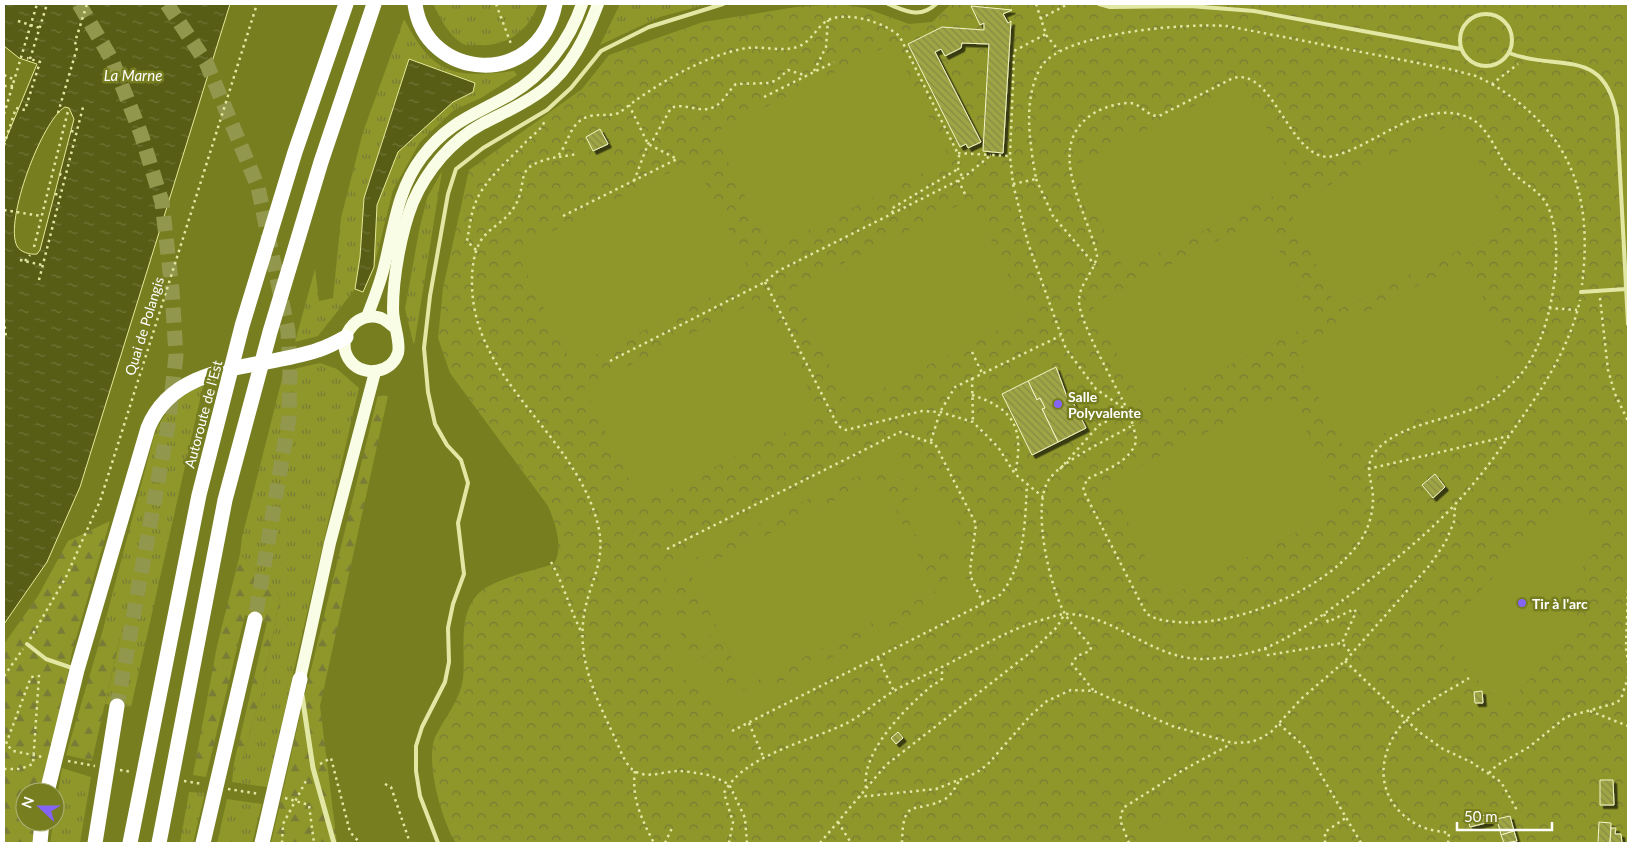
<svg xmlns="http://www.w3.org/2000/svg" width="1632" height="847" font-family="Lato,sans-serif">
<defs>
<pattern id="grass-tufts" width="24" height="20" patternUnits="userSpaceOnUse" patternTransform="scale(1.25)"><rect width="24" height="20" fill="#8f962a"/><path d="M3 7l-1-3M5 7V3M7 7l1-3M15 17l-1-3M17 17v-4M19 17l1-3" fill="none" stroke="#787c36"/></pattern>
<pattern id="forest-firs" width="22" height="20" patternUnits="userSpaceOnUse" patternTransform="scale(1.25)"><rect width="22" height="20" fill="#8f962a"/><path d="M5 1l3.5 6h-7zM16 11l3.5 6h-7z" fill="#787c36"/></pattern>
<pattern id="park-crowns" width="20" height="18" patternUnits="userSpaceOnUse" patternTransform="scale(1.25)"><rect width="20" height="18" fill="#8f962a"/><path d="M2 6a3 3 0 1 1 6 0M12 15a3 3 0 1 1 6 0" fill="none" stroke="#787c36"/></pattern>
<pattern id="water-ripples" width="26" height="14" patternUnits="userSpaceOnUse" patternTransform="scale(1.25)"><rect width="26" height="14" fill="#575d15"/><path d="M2 4q2-2 4 0t4 0M15 11q2-2 4 0t4 0" fill="none" stroke="#707538"/></pattern>
<pattern id="building-back-hatch" width="6" height="6" patternUnits="userSpaceOnUse" patternTransform="scale(1.25)"><rect width="6" height="6" fill="#9fa544"/><path d="M-1 5l2 2M0 0l6 6M5-1l2 2" fill="none" stroke="#868a46"/></pattern>
<filter id="shadow"><feDropShadow dx="3.5" dy="3.5" stdDeviation="0" flood-color="#0009"/></filter>
</defs>
<rect width="100%" height="100%" fill="#767e20"/>
<g fill="url(#grass-tufts)">
<path d="M433 4H538C530 30 506 47 479 45 474 45 467 46 463 44 448 35 441 19 433 4Z"/>
<polygon points="620,4 708,4 660,17 600,45"/>
<path d="M404 19C434 76 453 78 514 71L517 75 481 98 454 110 420 142 393 190 374 267 363 292 355 289 318 336 295 342 315 269 319 301 333 298 341 218 363 132Z"/>
<polygon points="442,171 414,346 405,309 419,231 427,198"/>
<polygon points="320,363 337,369 359,388 267,787 232,782 234,763 241,763 262,692 280,596 240,554 242,537 284,371"/>
<path d="M203 386 131 707 105 704 120 638 101 637 154 436C163 413 179 394 203 386Z"/>
<polygon points="62,768 91,777 80,843 50,843"/>
<polygon points="189,792 205,793 193,843 180,843"/>
<polygon points="227,799 262,804 252,843 217,843"/>
</g>
<g fill="url(#forest-firs)">
<polygon points="378,395 388,396 320,706 337,843 271,843 304,698"/>
<polygon points="110,521 72,652 44,792 25,792 25,822 40,822 38,843 4,843 4,644 38,596 68,541"/>
<polygon points="240,554 280,596 262,692 241,763 234,763 267,622 245,615 206,777 193,775 217,646"/>
<polygon points="101,637 120,637 92,761 66,755"/>
</g>
<path fill="url(#park-crowns)" d="M839 4 865 8 909 24 932 22 951 4H1628V843H456C442 822 425 762 435 737 444 719 460 700 463 679 466 652 457 618 477 595 490 580 534 570 554 564 564 547 555 523 548 506L450 373 438 338 443 288 469 170 582 89 609 55 703 22 796 7Z"/>
<g fill="#8f962a" fill-rule="evenodd">
<polygon points="893,43 950,159 771,249 714,133"/>
<polygon points="1244,81 1295,185 1124,270 1073,166"/>
<polygon points="1458,121 1510,225 1338,310 1287,206"/>
<polygon points="694,160 752,276 573,366 515,250"/>
<polygon points="971,199 1028,315 849,405 792,289"/>
<polygon points="1263,218 1315,322 1144,408 1092,304"/>
<polygon points="1465,262 1517,366 1346,452 1294,348"/>
<polygon points="763,298 821,414 641,504 584,388"/>
<polygon points="1287,392 1345,508 1166,598 1108,482"/>
<path d="M897 439 903 452 888 459 917 470 933 482 945 475 949 481 938 488 950 505 961 529 965 552 964 574 978 603 731 727 716 698 689 677 675 685 670 679 683 670C654 626 650 573 697 539ZM869 473C889 472 905 478 921 490L896 507 900 514 904 512 928 559 951 548C954 575 942 598 920 613L770 688C744 694 719 689 701 668L723 654 719 647 696 662C673 631 664 584 698 556 715 542 739 534 759 524 788 509 818 494 847 480Z"/>
<polygon points="880,478 936,591 746,686 690,573"/>
<polygon points="1565,500 1606,538 1577,574 1574,632 1504,707 1436,638"/>
<polygon points="700,607 714,648 703,654 678,618"/>
<polygon points="1181,818 1184,820 1192,843 1137,843 1136,835"/>
</g>
<g fill="url(#water-ripples)" stroke="#e4e997" fill-rule="evenodd">
<path d="M4 4H230L80 487 47 562 4 624V144L37 64 19 58 4 46ZM65 107 69 108 74 119 40 250 37 254C30 255 20 252 17 246 4 221 42 120 65 107Z"/>
<polygon points="409,59 475,83 473,92 453,102 398,152 377,205 374,267 363,292 355,289 360,257 364,198"/>
</g>
<g fill="url(#building-back-hatch)" stroke="#f3f6c7" filter="url(#shadow)">
<polygon points="971,6 1012,10 1003,14 1008,23 1011,21 1003,153 983,151 989,44 962,43 961,48 945,56 941,49 935,52 981,142 968,148 966,144 960,147 908,44 942,27 984,30 984,23 980,25"/>
<polygon points="600,129 608,144 593,151 586,137"/>
<polygon points="1056,367 1067,397 1070,396 1086,428 1058,442 1042,409 1045,408 1040,398 1037,400 1028,381"/>
<polygon points="1028,381 1037,400 1040,398 1045,408 1042,409 1058,442 1032,455 1002,394"/>
<polygon points="1435,474 1445,487 1433,498 1422,485"/>
<polygon points="1482,691 1483,703 1475,703 1474,692"/>
<polygon points="898,732 903,738 896,744 891,738"/>
<polygon points="1600,780 1613,780 1614,805 1600,805"/>
<polygon points="1488,814 1490,822 1470,827 1468,820"/>
<polygon points="1510,816 1514,831 1501,835 1497,819"/>
<polygon points="1599,822 1611,823 1610,843 1598,843"/>
<polygon points="1611,828 1616,828 1615,834 1621,834 1622,843 1610,843"/>
<polygon points="1514,831 1517,841 1504,843 1501,835"/>
</g>
<g fill="none" stroke-linecap="round" stroke-linejoin="round">
<g stroke="#91984d" stroke-width="15" stroke-dasharray="15 8" stroke-linecap="butt">
<polyline points="79,4 112,60 141,134 162,202 172,290 176,356 168,426 117,706"/>
<polyline points="167,4 206,62 258,187 288,331 290,367 289,418 255,619"/>
</g>
<g stroke="#e3e7a4" stroke-width="2.5" stroke-dasharray="2.5 4" stroke-linecap="butt">
<polyline points="496,4 511,44"/>
<path d="M1036 4 1046 34 1014 51V57L1010 156 1013 184 1028 243 1066 349 1096 389 1128 411 1133 425C1111 438 1065 459 1050 478 1030 504 1050 588 1065 614 1072 626 1083 636 1091 647L1090 651 1077 656 1072 664 1094 691"/>
<polyline points="1040,19 1068,4"/>
<polyline points="18,21 40,28"/>
<polyline points="1046,35 1059,51"/>
<polyline points="30,59 47,4"/>
<polyline points="814,71 826,47 828,20"/>
<polyline points="4,75 15,80"/>
<path d="M1492 84C1572 133 1593 195 1582 285"/>
<polyline points="4,86 13,86"/>
<polyline points="764,97 834,62"/>
<polyline points="58,113 77,48 75,42 87,4"/>
<polyline points="4,114 37,4"/>
<polyline points="71,131 77,132"/>
<polyline points="4,145 16,108 25,110 40,62 27,58"/>
<polyline points="958,153 991,155"/>
<polyline points="559,157 577,154"/>
<polyline points="59,174 65,176"/>
<polyline points="1036,179 1053,216 1095,265"/>
<polyline points="958,180 965,194"/>
<path d="M634 181 648 144 653 140 671 108C685 102 700 114 714 107 724 102 728 91 736 84L769 83 777 80 788 70 807 76"/>
<path d="M1013 184 1036 179C1030 143 1022 100 1041 67 1062 32 1189 23 1227 26L1449 69 1476 76 1492 84 1518 64"/>
<polyline points="55,194 61,195"/>
<polyline points="4,210 41,216"/>
<polyline points="893,213 891,209 958,169"/>
<polyline points="563,216 677,159 648,144 629,105"/>
<polyline points="34,247 68,111"/>
<path d="M476 250 467 241C469 231 470 220 473 210 480 183 507 162 525 143 532 135 542 130 545 120"/>
<polyline points="20,260 42,265"/>
<polyline points="25,261 30,255"/>
<polyline points="39,280 83,107"/>
<polyline points="765,282 838,426 846,430 922,411 940,412 973,422 998,447 1015,474 1043,497"/>
<polyline points="1600,298 1608,370 1615,394 1628,421"/>
<polyline points="1549,308 1577,310"/>
<polyline points="4,320 6,337"/>
<polyline points="972,352 982,373"/>
<polyline points="610,361 765,282 778,271 963,178 991,155 1010,156"/>
<polyline points="972,378 973,422"/>
<path d="M972 395C1016 409 1024 430 1015 474"/>
<polyline points="931,441 940,412 955,387 1060,336"/>
<path d="M1060 469 1099 425 1128 411C1117 388 1079 322 1079 301 1079 283 1095 272 1097 255 1089 216 1049 156 1083 122 1094 110 1112 104 1128 103 1140 102 1147 117 1159 116L1233 78C1274 67 1288 157 1329 157 1373 148 1411 105 1458 114 1485 119 1492 144 1505 164 1516 180 1536 187 1546 203 1569 244 1550 342 1520 375 1513 383 1504 392 1495 398 1461 421 1403 419 1375 452 1363 467 1373 482 1373 498 1373 511 1370 523 1364 535 1335 587 1235 628 1177 622 1166 621 1155 620 1146 613L1083 490 1087 479C1103 471 1131 462 1136 441 1136 437 1134 430 1133 425"/>
<polyline points="1368,469 1509,436"/>
<polyline points="667,549 900,432 935,444 976,524 970,570 972,580 984,605"/>
<path d="M551 562C564 585 570 610 582 633"/>
<polyline points="1628,590 1626,647 1628,663"/>
<polyline points="1324,614 1328,622 1354,609 1356,612 1342,643"/>
<polyline points="30,639 66,577 100,501 257,4"/>
<polyline points="1265,648 1268,655 1342,643 1351,653"/>
<polyline points="878,658 894,691"/>
<polyline points="1345,661 1419,732 1443,749 1471,762 1501,782 1518,812"/>
<polyline points="4,676 23,649"/>
<polyline points="1590,711 1628,726"/>
<polyline points="749,723 764,759"/>
<polyline points="1279,724 1304,746 1361,843"/>
<path d="M732 731 1000 595C1025 565 1025 522 1027 484"/>
<polyline points="68,761 95,766"/>
<polyline points="320,764 331,758 350,832 360,843"/>
<polyline points="4,769 20,769 33,764 39,676 31,677 6,744 13,751 43,757"/>
<polyline points="120,770 132,772"/>
<path d="M635 771C631 798 642 820 654 843"/>
<polyline points="1489,773 1496,766 1529,747 1566,717 1616,703 1621,699 1628,677"/>
<polyline points="184,781 203,784"/>
<polyline points="385,784 391,787 410,843"/>
<path d="M866 788C861 752 904 710 929 688 933 684 938 683 942 679V667"/>
<polyline points="228,789 260,794"/>
<polyline points="858,797 936,789 976,773 988,764 1030,716 1047,701 1071,690 1094,691 1172,726 1233,743 1252,742 1263,737 1271,732 1301,699 1345,661 1429,566 1445,543 1454,522 1455,506"/>
<polyline points="285,798 309,805 314,843"/>
<polyline points="838,822 851,843"/>
<polyline points="282,843 283,824 307,779"/>
<polyline points="665,843 672,828"/>
<path d="M729 843 733 822 724 793C744 754 812 741 849 722 865 713 878 700 894 691 909 682 926 675 942 667 976 650 1008 629 1045 619 1052 617 1059 614 1066 614 1115 614 1152 660 1204 659 1225 658 1248 655 1268 647 1301 632 1330 610 1359 588 1397 559 1436 527 1468 490 1488 467 1505 442 1523 416 1547 382 1571 342 1580 300"/>
<path d="M747 843 745 818 729 784C720 780 711 775 703 774 695 773 686 771 679 771 662 771 642 782 629 766 622 757 618 744 613 734 595 695 577 659 584 615 589 582 607 562 598 525 576 434 472 381 472 283 472 270 473 256 479 244 486 229 504 223 513 209 532 180 508 167 557 157 569 144 569 123 587 117 598 113 608 117 619 113 653 86 704 55 747 48 763 46 782 52 797 47 810 43 815 30 825 22 842 9 886 22 900 37L959 156 958 169 963 178"/>
<polyline points="820,843 886,765 1031,652 1057,627 1064,615"/>
<path d="M902 843C903 795 914 815 945 799 951 796 956 786 959 781"/>
<polyline points="1129,843 1120,820 1123,808 1183,770 1231,744"/>
<polyline points="1325,843 1325,832 1347,817"/>
<path d="M1448 843 1449 833C1438 831 1426 830 1416 824 1374 800 1375 753 1406 720 1422 703 1449 691 1469 678"/>
</g>
<g stroke="#e3e7a4" stroke-width="4">
<path d="M888 4C906 11 920 19 936 4"/>
<polyline points="1099,4 1110,7 1190,6 1254,11 1461,49"/>
<circle cx="1486" cy="40" r="26"/>
<path d="M1509 53C1557 72 1605 45 1617 117L1628 324"/>
<polyline points="1581,292 1626,289"/>
<polyline points="27,644 46,659 75,669"/>
<polyline points="438,843 420,796 416,771 416,746 422,727 445,682 449,662 448,628 453,604 464,574 458,523 468,483 461,460 447,445 435,424 428,392 424,348 430,296 448,194 456,169 483,148 547,110 571,88 601,51 649,27 723,4"/>
</g>
<polyline stroke="#e3e7a4" stroke-width="5" points="302,695 313,768 334,843"/>
<g stroke="#fafde5" stroke-width="12">
<path d="M367 317C373 301 380 284 384 267 394 228 397 190 422 157 449 121 475 115 511 94 544 75 570 40 582 4"/>
<path d="M394 327C390 324 386 320 381 318 356 309 333 341 351 362 364 377 392 373 398 353 401 341 393 325 393 309 393 277 401 232 413 202 427 170 451 141 482 124 503 113 525 104 544 89 572 67 586 36 598 4"/>
<polyline points="300,679 330,543 375,372"/>
</g>
<g stroke="#fff" stroke-width="15">
<path d="M415 4C425 81 538 90 555 4"/>
<path d="M47 792 77 670 148 428C175 361 260 370 318 350 328 347 337 342 346 337"/>
<polyline points="40,843 42,822"/>
<polyline points="95,843 117,706"/>
<polyline points="130,843 199,495 242,326 295,152 346,4"/>
<polyline points="159,843 225,500 270,332 321,162 374,4"/>
<polyline points="203,843 255,619"/>
<polyline points="262,843 300,679"/>
</g>
</g>
<g fill="#8564f5" stroke="#767e20" stroke-width="2">
<circle cx="1058" cy="404" r="5"/>
<circle cx="1522" cy="603" r="5"/>
</g>
<g text-anchor="middle" dominant-baseline="central" stroke-width="5" stroke-linejoin="round" paint-order="stroke">
<g font-size="14" fill="#fff" stroke="#767e20">
<text transform="translate(144 326) rotate(-73)">Quai de Polangis</text>
<text transform="translate(203 414) rotate(-75)">Autoroute de l’Est</text>
</g>
<g font-size="14" font-weight="bold" fill="#fff" stroke="#767e20" text-anchor="start">
<text x="1068" y="396">Salle<tspan x="1068" dy="16">Polyvalente</tspan></text>
<text x="1532" y="603">Tir à l'arc</text>
</g>
<g font-size="15" font-style="italic" fill="#fff" stroke="#767e20">
<text x="133" y="75">La Marne</text>
</g>
</g>
<rect width="1632" height="847" fill="none" stroke="#ffffff" stroke-width="10"/>
<g transform="translate(40 807) rotate(291)"><circle r="24" fill="#767e20" stroke="#adb279"/>
<path d="M0-4L9 19L0 12L-9 19Z" fill="#8564f5"/>
<text y="-8" font-size="14" font-weight="bold" text-anchor="middle" fill="#ffffff">N</text>
</g>
<path d="M1457 822v8h95v-8" fill="none" stroke="#ffffff" stroke-width="2.5"/>
<text x="1464" y="822" font-size="15" fill="#ffffff" stroke="#767e20" stroke-width="4" paint-order="stroke">50 m</text>
</svg>
